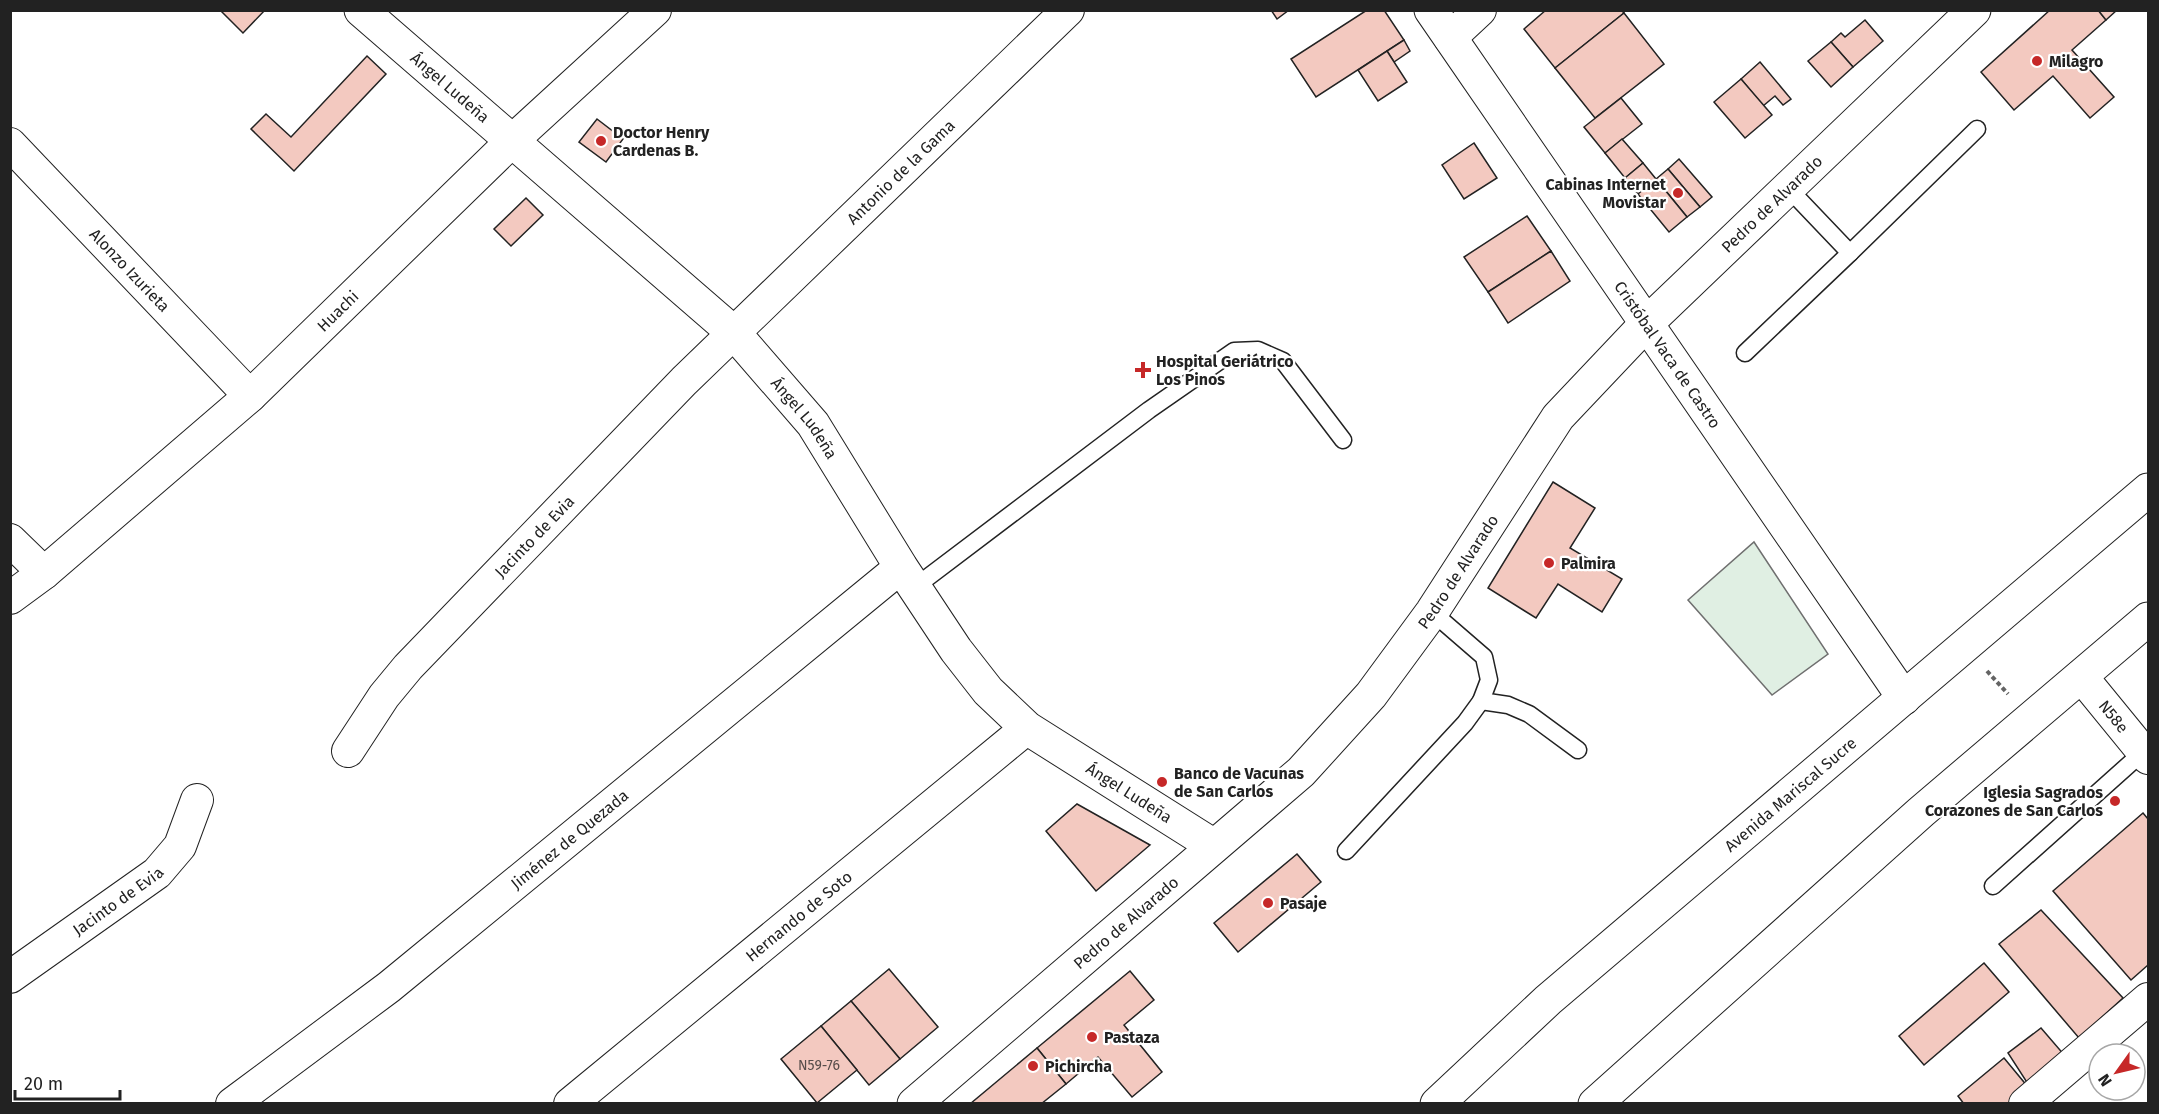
<svg xmlns="http://www.w3.org/2000/svg" width="2159" height="1114" font-family="'Fira Sans',sans-serif">
<rect width="100%" height="100%" fill="#fff"/>
<polygon fill="#e0efe3" stroke="#6f6f6f" stroke-width="1.5" points="1754,542 1828,654 1772,695 1688,600"/>
<g fill="#f3c9c0" stroke="#222" stroke-width="1.5">
<polygon points="220,10 265,10 243,33"/>
<polygon points="1271,10 1289,10 1277,19"/>
<polygon points="1367,10 1384,10 1404,40 1316,97 1291,59"/>
<polygon points="1546,10 1621,10 1624,13 1555,68 1524,29"/>
<polygon points="2050,10 2098,10 2106,20 2072,50 2114,97 2090,118 2053,76 2014,110 1981,72"/>
<polygon points="2098,10 2117,10 2106,20"/>
<polygon points="1624,13 1664,64 1595,118 1555,68"/>
<polygon points="1865,20 1883,41 1853,67 1831,42 1841,33 1845,37"/>
<polygon points="1404,40 1410,51 1394,62 1387,51"/>
<polygon points="1831,42 1853,67 1831,87 1808,61"/>
<polygon points="1387,51 1407,82 1378,101 1358,70"/>
<polygon points="367,56 386,74 294,171 251,129 266,114 291,137"/>
<polygon points="1760,62 1791,99 1783,105 1775,96 1763,106 1741,79"/>
<polygon points="1741,79 1772,115 1745,138 1714,102"/>
<polygon points="1621,98 1642,124 1605,153 1584,127"/>
<polygon points="597,119 623,139 606,162 579,142"/>
<polygon points="1622,139 1643,163 1625,178 1605,153"/>
<polygon points="1474,143 1497,178 1464,199 1442,165"/>
<polygon points="1679,159 1712,197 1700,207 1668,169"/>
<polygon points="1643,163 1656,179 1638,194 1625,178"/>
<polygon points="1668,169 1700,207 1687,217 1656,179"/>
<polygon points="1656,179 1687,217 1669,232 1638,194"/>
<polygon points="526,198 543,215 511,246 494,229"/>
<polygon points="1527,216 1551,251 1488,292 1464,257"/>
<polygon points="1551,251 1570,281 1508,323 1488,292"/>
<polygon points="1553,482 1595,508 1570,548 1622,579 1602,612 1558,584 1536,618 1488,588"/>
<polygon points="1077,804 1150,845 1096,891 1046,831"/>
<polygon points="2143,813 2148,819 2148,965 2131,980 2053,891"/>
<polygon points="1297,854 1321,882 1238,952 1214,923"/>
<polygon points="2041,910 2123,998 2079,1038 1999,944"/>
<polygon points="1984,963 2009,992 1924,1065 1899,1036"/>
<polygon points="889,969 938,1027 900,1059 851,1001"/>
<polygon points="1130,971 1154,1000 1124,1025 1162,1072 1132,1097 1098,1057 1066,1084 1037,1048"/>
<polygon points="851,1001 900,1059 869,1085 821,1026"/>
<polygon points="821,1026 857,1070 817,1103 781,1059"/>
<polygon points="2041,1028 2066,1057 2028,1084 2008,1053"/>
<polygon points="1037,1048 1066,1084 1041,1104 970,1104"/>
<polygon points="2004,1058 2028,1087 2008,1104 1964,1104 1958,1096"/>
</g>
<g fill="none" stroke-linecap="round" stroke-linejoin="round">
<g stroke="#222" stroke-width="19">
<g id="lane">
<polyline points="1850,253 1977,129"/>
<polyline points="1745,353 1850,253 1788,188"/>
<polyline points="915,587 1149,410 1234,351 1258,350 1283,361 1343,440"/>
<polyline points="1481,701 1508,705 1529,714 1578,750"/>
<polyline points="1346,851 1465,723 1481,701 1489,680 1484,657 1432,612"/>
<polyline points="1993,886 2143,752"/>
</g>
</g>
<g stroke="#222" stroke-width="34">
<g id="street">
<polyline points="1450,38 1480,10"/>
<path id="s1" d="M10 144 250 396"/>
<polyline points="10,540 44,573"/>
<path id="s2" d="M10 598 44 573 250 396 512 141 655 10"/>
<path id="s3" d="M2081 676 2148 758"/>
<path id="s4" d="M348 751 384 696 408 667 684 381 1068 10"/>
<path id="s5" d="M10 977 157 873 180 846 197 800"/>
<path id="s6" d="M232 1104 389 987 901 567"/>
<path id="s7" d="M570 1104 1027 728"/>
<polyline points="2025,1104 2148,999"/>
</g>
</g>
<g stroke="#222" stroke-width="35">
<g id="secondary">
<path id="s8" d="M361 10 735 334 813 424 901 567 956 650 988 691 1027 728 1214 846"/>
<path id="s9" d="M1431 10 1904 698"/>
<path id="s10" d="M914 1104 1301 772 1371 695 1432 612 1558 417 1647 323 1974 10"/>
</g>
</g>
<g stroke="#222" stroke-width="35">
<g id="primary">
<path id="s11" d="M1437 1104 1548 1000 2148 490"/>
<polyline points="1595,1104 1921,812 2148,619"/>
</g>
</g>
<polyline stroke="#646464" stroke-width="4" stroke-dasharray="4.5 3" stroke-linecap="butt" points="1987,671 2008,694"/>
<use href="#lane" stroke="#fff" stroke-width="16"/>
<use href="#street" stroke="#fff" stroke-width="32"/>
<use href="#secondary" stroke="#fff" stroke-width="33"/>
<use href="#primary" stroke="#fff" stroke-width="33"/>
</g>
<g fill="#c62828" stroke="#fff" stroke-width="2">
<circle cx="2037" cy="61" r="6"/>
<circle cx="601" cy="141" r="6"/>
<circle cx="1678" cy="193" r="6"/>
<path d="M1140 361h6v6h6v6h-6v6h-6v-6h-6v-6h6z"/>
<circle cx="1549" cy="563" r="6"/>
<circle cx="1162" cy="782" r="6"/>
<circle cx="2115" cy="801" r="6"/>
<circle cx="1268" cy="903" r="6"/>
<circle cx="1092" cy="1037" r="6"/>
<circle cx="1033" cy="1066" r="6"/>
</g>
<g text-anchor="middle" dominant-baseline="central" stroke-width="4.5" stroke-linejoin="round" paint-order="stroke">
<g font-size="14" fill="#564c4a">
<text x="819" y="1065">N59-76</text>
</g>
<g font-size="16" font-weight="bold" fill="#222" stroke="#fff" text-anchor="start">
<text x="2049" y="61">Milagro</text>
<text x="613" y="132">Doctor Henry<tspan x="613" dy="18">Cardenas B.</tspan></text>
<text x="1666" y="184" text-anchor="end">Cabinas Internet<tspan x="1666" dy="18">Movistar</tspan></text>
<text x="1156" y="361">Hospital Geriátrico<tspan x="1156" dy="18">Los Pinos</tspan></text>
<text x="1561" y="563">Palmira</text>
<text x="1174" y="773">Banco de Vacunas<tspan x="1174" dy="18">de San Carlos</tspan></text>
<text x="2103" y="792" text-anchor="end">Iglesia Sagrados<tspan x="2103" dy="18">Corazones de San Carlos</tspan></text>
<text x="1280" y="903">Pasaje</text>
<text x="1104" y="1037">Pastaza</text>
<text x="1045" y="1066">Pichircha</text>
</g>
<g font-size="16" fill="#222" stroke="#fff">
<text stroke="none"><textPath href="#s8" startOffset="118">Ángel Ludeña</textPath></text>
<text stroke="none"><textPath href="#s4" startOffset="802">Antonio de la Gama</textPath></text>
<text stroke="none"><textPath href="#s10" startOffset="1251">Pedro de Alvarado</textPath></text>
<text stroke="none"><textPath href="#s1" startOffset="174">Alonzo Izurieta</textPath></text>
<text stroke="none"><textPath href="#s2" startOffset="436">Huachi</textPath></text>
<text stroke="none"><textPath href="#s9" startOffset="418">Cristóbal Vaca de Castro</textPath></text>
<text stroke="none"><textPath href="#s8" startOffset="604">Ángel Ludeña</textPath></text>
<text stroke="none"><textPath href="#s4" startOffset="285">Jacinto de Evia</textPath></text>
<text stroke="none"><textPath href="#s10" startOffset="765">Pedro de Alvarado</textPath></text>
<text stroke="none"><textPath href="#s3" startOffset="52">N58e</textPath></text>
<text stroke="none"><textPath href="#s8" startOffset="1108">Ángel Ludeña</textPath></text>
<text stroke="none"><textPath href="#s11" startOffset="470">Avenida Mariscal Sucre</textPath></text>
<text stroke="none"><textPath href="#s6" startOffset="429">Jiménez de Quezada</textPath></text>
<text stroke="none"><textPath href="#s5" startOffset="132">Jacinto de Evia</textPath></text>
<text stroke="none"><textPath href="#s7" startOffset="296">Hernando de Soto</textPath></text>
<text stroke="none"><textPath href="#s10" startOffset="279">Pedro de Alvarado</textPath></text>
</g>
</g>
<rect width="2159" height="1114" fill="none" stroke="#222222" stroke-width="24"/>
<g transform="translate(2117 1072) rotate(236)"><circle r="28" fill="#ffffff" stroke="#a7a7a7" stroke-width="1.5"/>
<path d="M0-4.5L10 22L0 15L-10 22Z" fill="#c62828"/>
<text y="-9" font-size="16" font-weight="bold" text-anchor="middle" fill="#222222">N</text>
</g>
<path d="M15 1090v9h105v-9" fill="none" stroke="#222222" stroke-width="3"/>
<text x="24" y="1090" font-size="18" fill="#222222" stroke="#ffffff" stroke-width="4.5" paint-order="stroke">20 m</text>
</svg>
